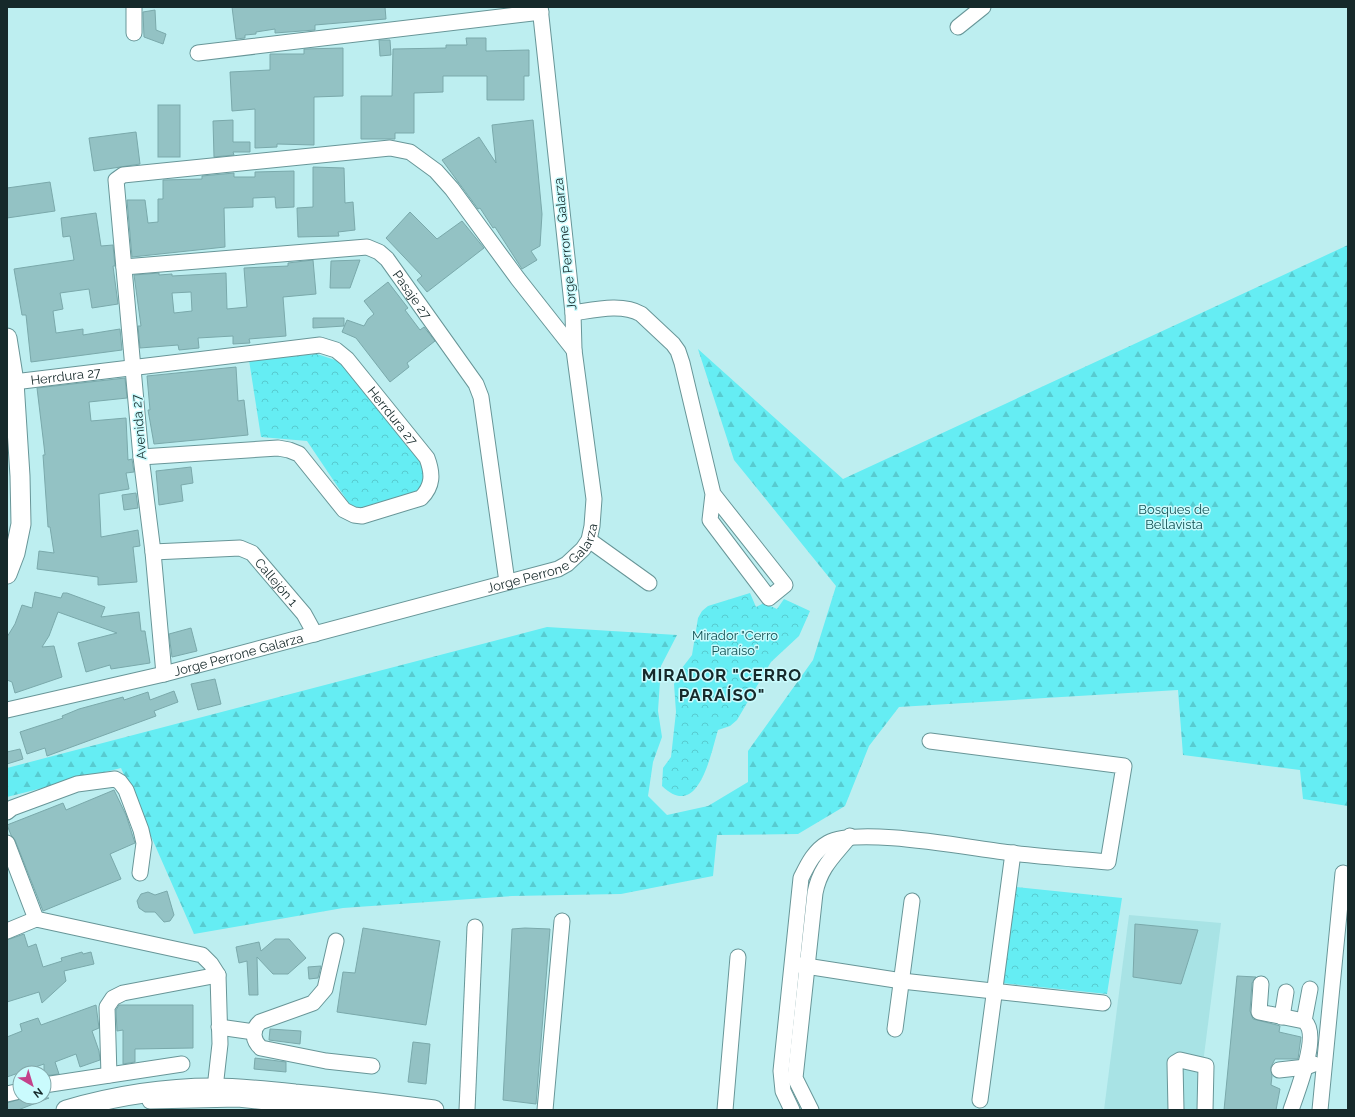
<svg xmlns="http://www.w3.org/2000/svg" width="1355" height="1117" font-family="Raleway,sans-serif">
<defs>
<pattern id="forest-firs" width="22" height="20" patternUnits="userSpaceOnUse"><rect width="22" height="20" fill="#65edf3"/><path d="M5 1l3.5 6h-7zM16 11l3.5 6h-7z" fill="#57cbd0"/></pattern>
<pattern id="park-crowns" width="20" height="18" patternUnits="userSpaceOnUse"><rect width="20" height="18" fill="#65edf3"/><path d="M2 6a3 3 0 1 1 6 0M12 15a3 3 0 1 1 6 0" fill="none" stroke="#57cbd0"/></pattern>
</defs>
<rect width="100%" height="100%" fill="#bdeef0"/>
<polygon fill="#a8e3e5" points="1129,915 1221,923 1197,1110 1104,1110"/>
<polygon fill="url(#forest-firs)" points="1348,245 1348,806 1303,799 1300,770 1183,755 1178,690 899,707 869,746 845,806 798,834 717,835 713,876 621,894 512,896 343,908 194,934 121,768 7,797 7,768 547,627 677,635 661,666 658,711 662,737 653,762 648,796 667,815 708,806 748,782 748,751 813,660 836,586 734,460 698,349 843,479"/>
<g fill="url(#park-crowns)">
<polygon points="317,354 344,363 423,457 427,479 418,495 363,512 352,508 307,441 261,437 249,360"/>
<path d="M750 593 756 607 764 603 777 609 784 599 810 611 799 636 771 662 737 720 730 726 718 730C711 752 699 822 662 786L663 768 671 757 676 712 674 684 682 668 692 655 698 618 702 611 708 606Z"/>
<polygon points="1015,887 1122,898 1107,994 1002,983"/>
</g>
<g fill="#93c2c4" stroke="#7aa9ab" fill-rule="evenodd">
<polygon points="232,7 385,7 386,19 315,25 315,30 275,33 275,29 256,32 256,34 245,35 245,38 236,39"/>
<polygon points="155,10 156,30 166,34 163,44 144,37 143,12"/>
<polygon points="466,38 486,38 486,51 529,50 529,76 524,76 524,100 487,100 487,76 443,76 443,92 414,93 414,133 395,133 395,139 361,139 361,96 392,96 393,49 446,48 446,45 467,45"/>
<polygon points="379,40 390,40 391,55 380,56"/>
<polygon points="343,48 343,96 314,97 314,145 277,144 277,147 255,148 255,109 232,111 230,72 270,70 270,54 304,54 304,49"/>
<rect x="158" y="105" width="22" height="52"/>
<polygon points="233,120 233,142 250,142 250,152 233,152 234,155 214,157 213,121"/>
<polygon points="533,120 542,214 540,246 531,251 537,260 522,269 495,227 493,228 480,208 478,209 442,160 479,137 496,163 492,125"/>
<polygon points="136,132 140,164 94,171 89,138"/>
<polygon points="313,167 344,168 345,203 353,202 355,230 338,232 339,236 298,237 297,208 313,207"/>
<polygon points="294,171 294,207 276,208 275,197 253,198 253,207 224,208 225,247 132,257 127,200 145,200 148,223 158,222 158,199 163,199 163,180 202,179 202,176 234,173 234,177 255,177 255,172"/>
<polygon points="50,182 55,211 7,218 7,188"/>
<polygon points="410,212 437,239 462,221 484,248 427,292 417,280 422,276 386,238"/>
<polygon points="96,213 101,246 113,245 115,266 113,266 118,304 92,308 89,289 60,293 63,309 53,311 56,333 83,329 83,335 120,329 122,350 31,362 26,315 22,315 14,269 74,260 70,236 63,237 61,218"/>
<path d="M313 260 316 294 283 297 286 336 249 339 250 343 233 344V336L198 338 199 348 179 350 178 345 140 348 138 326H141L134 275 159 273V275L172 274V276L226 273 227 309 247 307 244 268 288 266V263ZM191 292 192 311 174 313 172 293Z"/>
<polygon points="360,260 350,288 330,288 331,261"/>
<polygon points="388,282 408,308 405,310 420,330 424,327 435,341 407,363 409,367 390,382 356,338 342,332 347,320 364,326 368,319 374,314 364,301"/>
<polygon points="313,318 344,318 344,326 313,328"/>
<polygon points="236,367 238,401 244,400 248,435 154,444 148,410 150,410 147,376"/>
<polygon points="125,378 127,398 89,402 91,421 126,418 128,460 132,459 134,472 126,473 129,489 99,494 101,537 138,530 140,546 133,547 137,582 98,585 98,577 37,569 39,551 54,553 50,527 48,527 43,455 45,455 44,446 37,388"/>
<polygon points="191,467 193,483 181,485 183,501 159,505 156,471"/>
<polygon points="136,493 138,508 124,510 122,495"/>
<polygon points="35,592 61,598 63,593 67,593 105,607 101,617 139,612 141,631 145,631 150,663 111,669 110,665 86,672 78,643 117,633 58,612 49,636 42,647 54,646 62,677 15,693 12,682 7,680 7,637 15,624 22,605 32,608"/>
<polygon points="191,628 197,651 172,657 169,634"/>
<polygon points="215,679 221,704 198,710 191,684"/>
<polygon points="174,691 178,702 154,711 156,716 47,756 45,748 27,754 20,732 63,718 62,716 79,709 123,697 124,700 148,692 150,700"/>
<polygon points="20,749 23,759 7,764 7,752"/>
<polygon points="114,790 126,815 135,843 110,854 121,879 43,911 15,840 11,835 7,825 63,803 66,810"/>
<polygon points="167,891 174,915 170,921 164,922 155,912 145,912 139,908 137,901 141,894 148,892 155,895"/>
<polygon points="1135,924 1198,930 1181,984 1133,977"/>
<polygon points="363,928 440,941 426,1025 337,1012 343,972 355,973"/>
<polygon points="525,928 550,929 536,1104 503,1100 512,929"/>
<polygon points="24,934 28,947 36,944 43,967 62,961 61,958 82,952 83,954 91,952 94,964 64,971 66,981 42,1003 39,992 7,1002 7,940"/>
<polygon points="275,939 289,939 306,958 288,974 273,974 257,957 258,995 249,995 247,961 239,963 236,947 259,942 261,951"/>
<polygon points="321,966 318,978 309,979 308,967"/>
<polygon points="1237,976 1256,977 1252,983 1250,1011 1253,1019 1277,1025 1280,1026 1279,1032 1301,1037 1298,1059 1275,1059 1271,1067 1272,1076 1271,1085 1280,1089 1276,1110 1224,1110"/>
<polygon points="96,1005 99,1028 92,1031 99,1051 100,1060 80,1067 76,1054 55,1062 59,1074 44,1076 44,1064 7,1077 7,1037 22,1031 20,1024 38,1018 41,1025"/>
<polygon points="119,1005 193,1005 193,1048 135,1049 135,1062 123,1064 123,1030 117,1031 116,1010"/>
<polygon points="270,1029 301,1031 300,1044 269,1040"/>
<polygon points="413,1042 430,1044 426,1084 408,1082"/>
<polygon points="255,1058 286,1062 286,1072 254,1069"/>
<polygon points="27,1097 49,1098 18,1110 7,1110 7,1103"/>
</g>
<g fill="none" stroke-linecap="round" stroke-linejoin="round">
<g stroke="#689698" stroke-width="17">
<g id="minor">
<polyline points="134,7 134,33"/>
<polyline points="958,27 983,7"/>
<polyline points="198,53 541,12"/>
<path id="s1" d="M124 267 367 247 379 252 387 259 476 384 481 397 507 582"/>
<path d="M573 313C594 310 622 303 641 314L673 344 678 351 682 363 713 494 710 520 769 598 785 585 713 494"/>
<path id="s2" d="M14 382 320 345 336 350 347 359 427 458C433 474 433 486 421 498L362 516 354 515 344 510 299 454 289 450 278 448 141 457"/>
<polyline points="589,540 649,583"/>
<path id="s3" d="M153 552 240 548 252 553 304 614 315 634"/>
<polyline points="164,674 153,552 141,457 116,180 123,175 390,148 410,152 436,171 452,189 518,279 574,350"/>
<path id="s4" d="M7 710 164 674 558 569 567 564 583 549 589 540 592 526 594 499 574 350 573 313 540 7"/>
<polyline points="7,812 12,808 77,784 115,779 120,782 126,790 141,830 144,843 140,873"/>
<polyline points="7,843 36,919"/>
<polyline points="7,931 36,919 202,955 211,964 218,975 220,1044 215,1088"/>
<path d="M336 941 325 989 313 1003 260 1022C251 1030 253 1041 261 1048L326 1061 372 1066"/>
<polyline points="793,964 902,981 1103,1003"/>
<path d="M1261 984 1259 1012 1304 1021C1321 1033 1297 1092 1291 1110"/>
<polyline points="1282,1017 1286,992"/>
<polyline points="1304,1021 1310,989"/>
<polyline points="219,1027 254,1032"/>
<polyline points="895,1029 912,901"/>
<polyline points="1279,1070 1306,1067 1314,1064"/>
<polyline points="109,1075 107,1007 113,998 123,993 218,975"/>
<polyline points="44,1085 182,1064"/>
<polyline points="7,1094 20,1091"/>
<polyline points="980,1100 1013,853"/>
<polyline points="150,1101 238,1099 344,1110"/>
<polyline points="467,1110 475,927"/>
<polyline points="545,1110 562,921"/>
<polyline points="725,1110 738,957"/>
<path d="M792 1110 783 1091 781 1071 801 878C808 864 814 851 828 843 859 826 973 849 1012 853 1044 857 1076 859 1108 862L1124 766 930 741"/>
<path d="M811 1110 795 1078 815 893C820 867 834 856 850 836"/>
<polyline points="1176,1110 1175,1063 1180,1060 1206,1066 1205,1110"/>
<polyline points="1320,1110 1343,873"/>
</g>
</g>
<g stroke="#689698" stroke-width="21">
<g id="major">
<polyline points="7,338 14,382 20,476 21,524 15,553 7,574"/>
<path d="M66 1110C114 1096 163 1088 213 1088 240 1088 268 1091 295 1094 341 1098 388 1104 434 1110"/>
</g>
</g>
<use href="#minor" stroke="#fff" stroke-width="15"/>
<use href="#major" stroke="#fff" stroke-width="19"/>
</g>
<g text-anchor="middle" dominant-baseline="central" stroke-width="3" stroke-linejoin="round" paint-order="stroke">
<g font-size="13" fill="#16292a" stroke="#cafbfd">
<text transform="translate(565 244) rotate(-96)">Jorge Perrone Galarza</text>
<text stroke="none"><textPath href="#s1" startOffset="311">Pasaje 27</textPath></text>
<text stroke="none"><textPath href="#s2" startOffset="52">Herrdura 27</textPath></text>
<text stroke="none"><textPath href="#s2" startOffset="412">Herrdura 27</textPath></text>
<text transform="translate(139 427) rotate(-95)">Avenida 27</text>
<text stroke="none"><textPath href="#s4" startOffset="562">Jorge Perrone Galarza</textPath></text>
<text stroke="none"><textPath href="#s3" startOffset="138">Callejón 1</textPath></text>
<text stroke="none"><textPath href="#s4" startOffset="238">Jorge Perrone Galarza</textPath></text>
</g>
<g font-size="13" fill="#135154" stroke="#cafbfd">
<text x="1174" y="509">Bosques de<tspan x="1174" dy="15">Bellavista</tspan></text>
<text x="735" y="635">Mirador "Cerro<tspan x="735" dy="15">Paraíso"</tspan></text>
</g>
<g font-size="17" font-weight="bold" letter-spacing="1" fill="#16292a" stroke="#cafbfd">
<text x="722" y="675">MIRADOR "CERRO<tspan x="722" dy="20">PARAÍSO"</tspan></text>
</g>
</g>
<rect width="1355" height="1117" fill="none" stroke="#16292a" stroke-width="16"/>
<g transform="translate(32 1085) rotate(142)"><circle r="19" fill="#cafbfd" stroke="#82a7a9"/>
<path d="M0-3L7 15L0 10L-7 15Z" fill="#c4428b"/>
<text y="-6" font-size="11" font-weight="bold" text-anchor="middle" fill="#16292a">N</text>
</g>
</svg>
